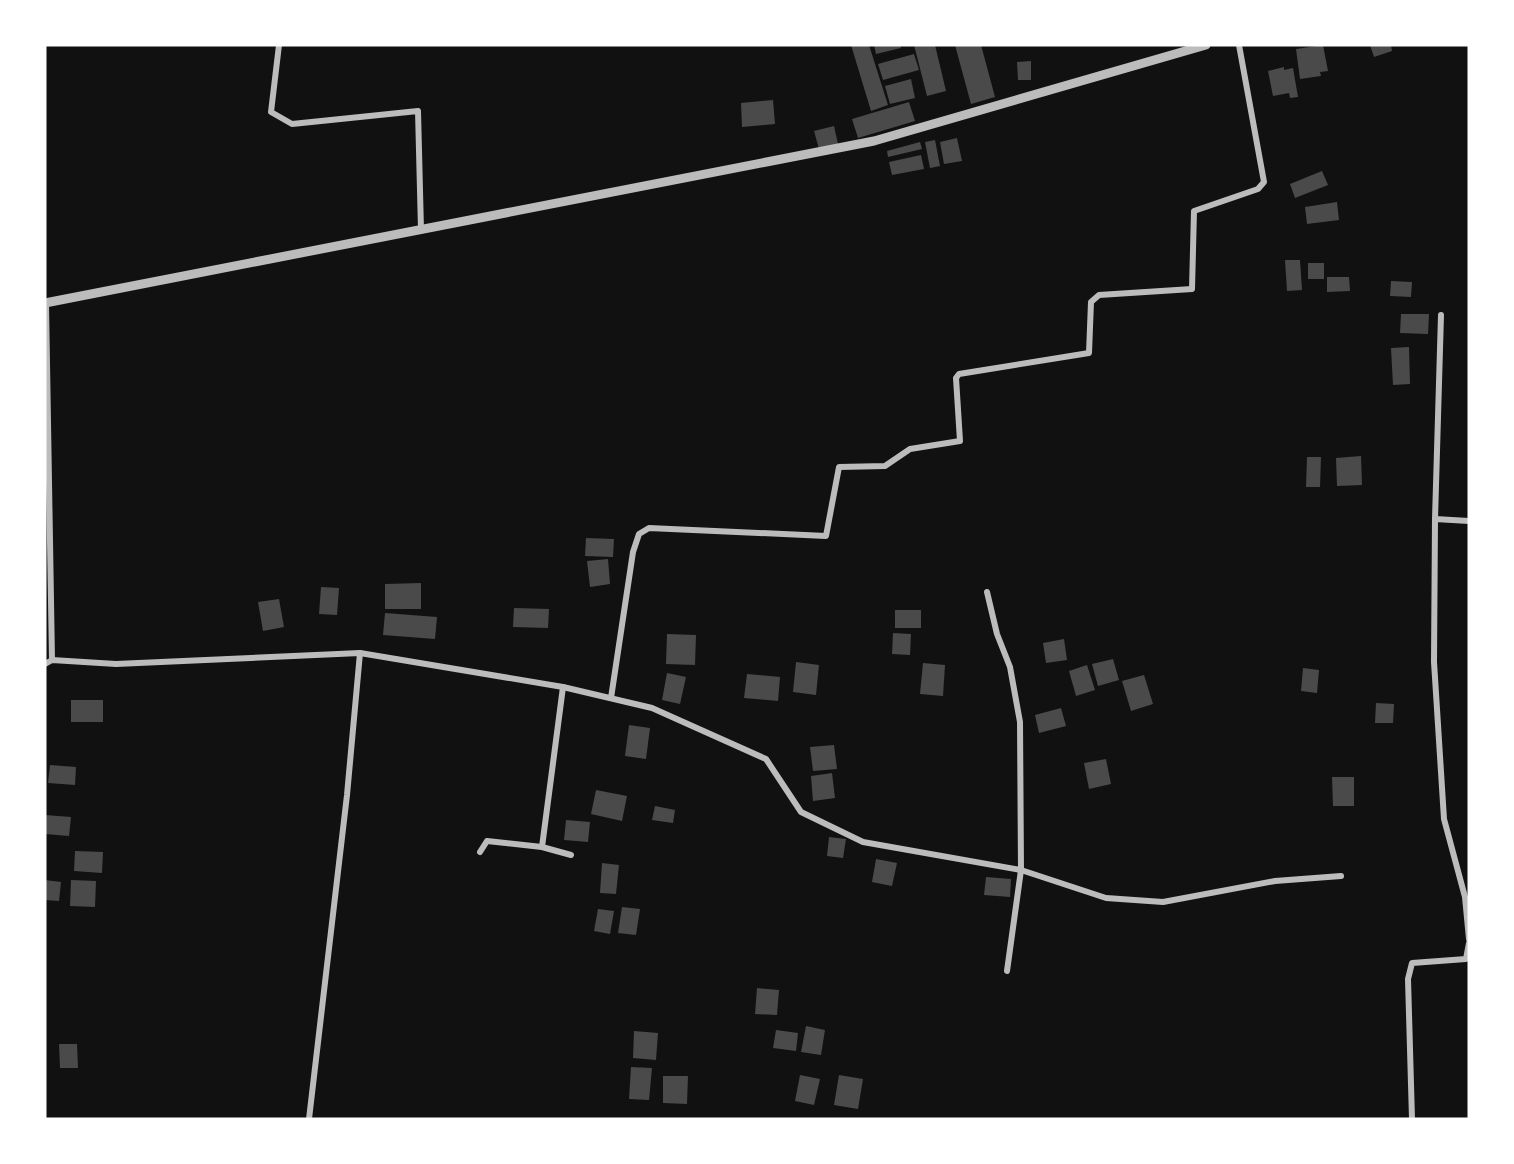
<svg xmlns="http://www.w3.org/2000/svg" width="1514" height="1164" font-family="Cabin,sans-serif">
<rect width="100%" height="100%" fill="#111"/>
<g fill="#4a4a4a">
<polygon points="851,45 869,45 888,105 871,111"/>
<polygon points="874,45 900,45 901,48 876,54"/>
<polygon points="914,45 935,45 946,91 927,96"/>
<polygon points="955,45 981,45 995,97 971,104"/>
<polygon points="1323,45 1328,71 1320,72 1321,76 1300,79 1296,49"/>
<polygon points="1370,45 1391,45 1392,51 1374,57"/>
<polygon points="914,54 919,70 883,80 878,64"/>
<polygon points="1031,61 1031,80 1018,80 1017,62"/>
<polygon points="1284,67 1284,70 1293,68 1298,97 1290,98 1289,93 1273,96 1268,71"/>
<polygon points="911,79 915,98 890,104 885,86"/>
<polygon points="773,100 775,124 742,127 741,103"/>
<polygon points="909,102 915,121 858,138 852,119"/>
<polygon points="834,126 838,144 819,149 814,131"/>
<polygon points="957,138 962,161 944,164 940,142"/>
<polygon points="935,140 940,166 930,168 925,142"/>
<polygon points="920,142 922,149 888,157 887,151"/>
<polygon points="921,155 924,169 892,175 889,162"/>
<polygon points="1322,171 1328,185 1295,198 1290,184"/>
<polygon points="1337,202 1339,220 1307,224 1305,207"/>
<polygon points="1285,260 1300,260 1302,290 1287,291"/>
<rect x="1308" y="263" width="16" height="16"/>
<polygon points="1327,277 1349,277 1350,291 1327,292"/>
<polygon points="1391,281 1412,282 1411,297 1390,296"/>
<polygon points="1401,314 1429,314 1428,334 1400,333"/>
<polygon points="1409,347 1410,384 1393,385 1391,348"/>
<polygon points="1361,456 1362,485 1337,486 1336,458"/>
<polygon points="1307,457 1321,457 1320,487 1306,487"/>
<polygon points="586,538 614,539 613,557 585,556"/>
<polygon points="608,559 610,584 590,587 587,561"/>
<polygon points="421,583 421,609 385,609 385,584"/>
<polygon points="321,587 339,588 337,615 319,614"/>
<polygon points="279,599 284,627 263,631 258,602"/>
<polygon points="514,608 549,609 548,628 513,627"/>
<rect x="895" y="610" width="26" height="18"/>
<polygon points="385,613 437,617 435,639 383,635"/>
<polygon points="893,633 911,634 910,655 892,654"/>
<polygon points="667,634 696,635 695,665 666,664"/>
<polygon points="1064,639 1067,660 1046,663 1043,643"/>
<polygon points="1113,659 1119,680 1098,686 1092,664"/>
<polygon points="796,662 819,665 816,695 793,692"/>
<polygon points="923,663 945,665 943,696 920,694"/>
<polygon points="1087,665 1095,690 1076,696 1069,671"/>
<polygon points="1303,668 1319,670 1317,693 1301,691"/>
<polygon points="667,673 686,677 680,704 662,700"/>
<polygon points="747,674 780,677 778,701 744,698"/>
<polygon points="1144,675 1153,704 1131,711 1122,681"/>
<rect x="71" y="700" width="32" height="22"/>
<polygon points="1376,703 1394,704 1393,723 1375,723"/>
<polygon points="1061,708 1066,726 1039,733 1035,715"/>
<polygon points="629,725 650,728 646,759 625,756"/>
<polygon points="834,745 837,769 813,771 810,747"/>
<polygon points="1106,759 1111,784 1089,789 1084,763"/>
<polygon points="50,765 76,767 75,785 48,783"/>
<polygon points="832,773 835,798 813,801 811,776"/>
<polygon points="1332,777 1354,777 1354,806 1333,806"/>
<polygon points="596,790 627,796 622,821 591,814"/>
<polygon points="655,806 675,810 673,823 652,820"/>
<polygon points="45,815 71,817 69,836 45,834"/>
<polygon points="566,820 590,822 588,842 564,840"/>
<polygon points="829,837 846,839 843,858 827,856"/>
<polygon points="75,851 103,852 102,873 74,871"/>
<polygon points="876,859 897,863 892,886 872,882"/>
<polygon points="602,863 619,865 616,894 600,893"/>
<polygon points="986,877 1011,879 1010,897 984,895"/>
<polygon points="45,880 61,882 59,901 45,900"/>
<polygon points="71,880 96,881 95,907 70,906"/>
<polygon points="622,907 640,909 636,935 618,933"/>
<polygon points="598,909 614,911 610,934 594,931"/>
<polygon points="757,988 779,990 777,1015 755,1014"/>
<polygon points="806,1026 825,1030 821,1055 801,1052"/>
<polygon points="776,1030 798,1033 796,1051 773,1048"/>
<polygon points="634,1031 658,1033 656,1060 633,1058"/>
<polygon points="59,1044 77,1044 78,1068 60,1068"/>
<polygon points="631,1067 652,1068 649,1100 629,1099"/>
<polygon points="800,1075 820,1079 814,1105 795,1101"/>
<polygon points="839,1075 863,1079 858,1109 834,1105"/>
<polygon points="663,1076 688,1076 687,1104 663,1103"/>
</g>
<g fill="none" stroke-linecap="round" stroke-linejoin="round">
<g stroke="#bcbcbc" stroke-width="6">
<polyline points="279,45 271,112 292,124 418,111 421,230"/>
<polyline points="46,303 52,660"/>
<polyline points="1441,315 1435,519 1469,521"/>
<polyline points="1435,519 1434,662 1444,819 1465,897 1469,939"/>
<polyline points="987,592 997,634 1010,667 1020,722 1021,870 1007,971"/>
<polyline points="45,664 52,660 116,664 360,653 563,687 652,708 766,759 801,812 863,842 1021,870 1106,898 1163,902 1275,881 1341,876"/>
<polyline points="611,698 633,552 639,534 649,528 826,536 839,467 885,466 910,449 960,441 956,378 959,374 1089,353 1091,302 1099,295 1192,289 1194,211 1258,189 1264,182 1239,45"/>
<polyline points="542,847 563,687"/>
<polyline points="480,852 487,841 542,847 571,855"/>
<polyline points="309,1119 347,795 360,653"/>
<polyline points="1412,1119 1408,979 1412,963 1466,959 1469,943"/>
</g>
<polyline stroke="#bcbcbc" stroke-width="9" points="45,303 874,141 1206,45"/>
</g>
<rect width="1514" height="1164" fill="none" stroke="#ffffff" stroke-width="93"/>
</svg>
